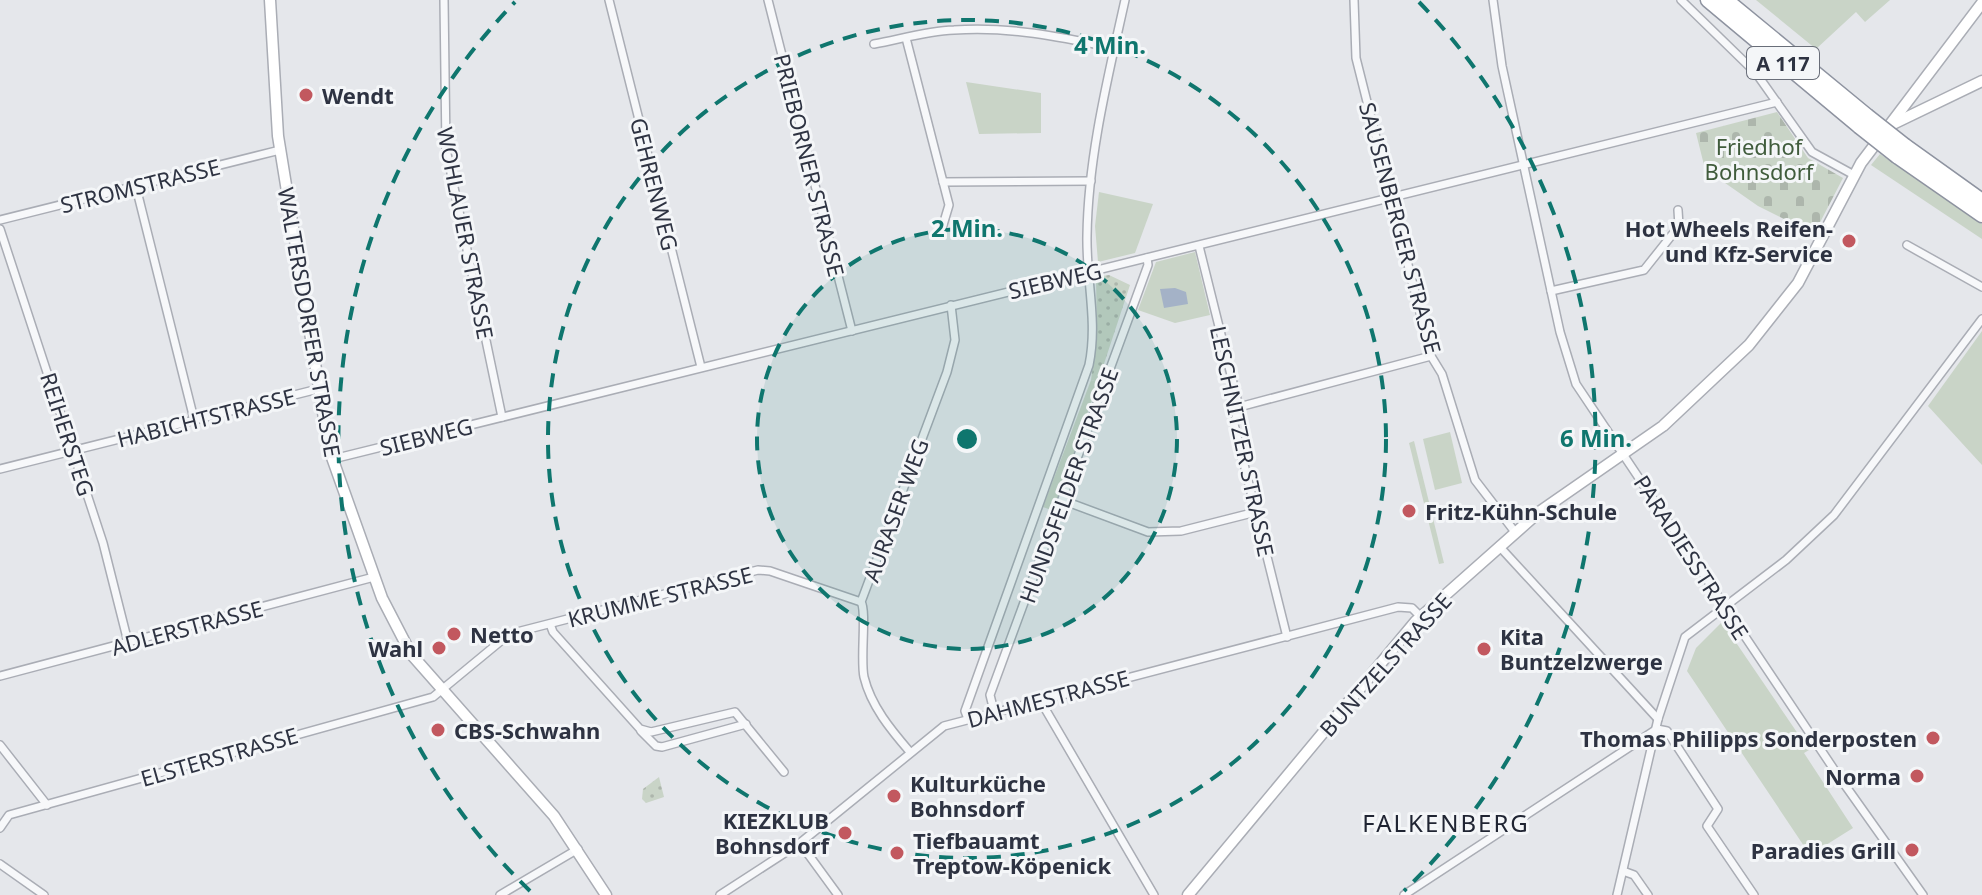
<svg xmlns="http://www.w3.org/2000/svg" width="1982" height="895" font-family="'Noto Sans',sans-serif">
<defs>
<pattern id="cemetery-stones" width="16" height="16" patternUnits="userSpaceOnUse" patternTransform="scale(2)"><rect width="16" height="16" fill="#c9d4c7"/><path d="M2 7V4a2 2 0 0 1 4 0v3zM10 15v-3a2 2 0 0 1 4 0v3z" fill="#adb6ac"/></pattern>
<pattern id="park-dots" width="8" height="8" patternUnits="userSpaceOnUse" patternTransform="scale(2)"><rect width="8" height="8" fill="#c9d4c7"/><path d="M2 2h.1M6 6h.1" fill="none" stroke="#adb6ac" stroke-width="1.8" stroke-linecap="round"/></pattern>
</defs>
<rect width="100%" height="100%" fill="#e5e7eb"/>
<g fill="#c9d4c7">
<polygon points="1756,0 1890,0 1865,22 1856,12 1816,49"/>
<polygon points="966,82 1041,93 1041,133 979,134"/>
<polygon points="1880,154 1982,224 1982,239 1871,165"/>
<polygon points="1099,192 1153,204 1135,253 1098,262 1095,226"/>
<polygon points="1195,252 1210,315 1175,323 1138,310 1156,262"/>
<polygon points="1982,331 1982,465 1928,406"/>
<polygon points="1091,380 1098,382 1054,511 1043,507"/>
<polygon points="1450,432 1462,483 1435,490 1423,439"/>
<polygon points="1414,441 1444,563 1439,564 1409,443"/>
<polygon points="1722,622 1809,750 1804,753 1853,828 1810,855 1687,671 1696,648"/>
</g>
<polygon fill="url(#cemetery-stones)" points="1777,112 1808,158 1843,178 1814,234 1758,206 1705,169 1696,133"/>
<g fill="url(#park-dots)">
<polygon points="1109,275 1130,285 1098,382 1091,380 1097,335 1096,277"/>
<polygon points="659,777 664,797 646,803 642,799 643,789"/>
</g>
<polygon fill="#a4b2c7" points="1175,288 1186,292 1188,304 1164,308 1160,289"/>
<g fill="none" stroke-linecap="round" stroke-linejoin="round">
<g stroke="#aaadb5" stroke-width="10">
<g id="street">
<polyline points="444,0 446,149 502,417"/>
<polyline points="609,0 701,367"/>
<polyline points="768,0 852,331"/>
<polyline points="1354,0 1356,58 1431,356 1442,374 1475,480 1515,532"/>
<polyline points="1493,0 1502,66 1560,332 1576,384 1835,771 1923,895"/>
<polyline points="1681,0 1756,73 1812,152 1854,175"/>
<polyline points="906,38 949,205 943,225"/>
<path d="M874 44C901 39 927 31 954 30 1009 26 1061 37 1114 48"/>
<polyline points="943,182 1091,181"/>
<polyline points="136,187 194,419"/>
<polyline points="0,220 280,150"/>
<polyline points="0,229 103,543 128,642"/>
<polyline points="1907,245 1982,287"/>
<polyline points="1199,246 1239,407 1234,424 1287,637"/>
<polyline points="1551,291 1644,270 1679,226 1678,210"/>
<polyline points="1239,407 1431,356"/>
<polyline points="333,459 1777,102"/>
<polyline points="0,469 318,389"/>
<polyline points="1062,500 1148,532 1181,531 1256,512"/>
<polyline points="1499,546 1658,719"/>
<polyline points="550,624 553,632 640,729 651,732 735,712 784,772"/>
<polyline points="0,676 374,577"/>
<polyline points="1040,700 1154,895"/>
<polyline points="994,711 990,695 1132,309 1148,265 1147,258"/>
<path d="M968 719 965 711 1089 365C1098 321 1086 280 1087 236 1088 157 1108 77 1125 0"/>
<polyline points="1657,729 1667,731 1718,809 1707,826 1754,895"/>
<polyline points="641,731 656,746 662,747 746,724"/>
<polyline points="0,745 47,805"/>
<path d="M910 752C891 730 871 706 864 677 860 659 867 611 861 602L947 372 955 340 951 305"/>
<polyline points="0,828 9,815 433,697 502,640 517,632 758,570 770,571 861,602"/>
<polyline points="800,843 838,895"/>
<polyline points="0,864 44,895"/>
<polyline points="1623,871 1634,875 1648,895"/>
<polyline points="500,895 578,849"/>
<polyline points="720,895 800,843 944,726 1398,607 1412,608 1421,617"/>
<polyline points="1404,895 1657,729"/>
<polyline points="1617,895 1658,719 1685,637 1786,560 1834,515 1982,319"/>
</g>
</g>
<g stroke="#aaadb5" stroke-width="13">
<g id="secondary">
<polyline points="270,0 278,136 329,449 382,598 411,654 554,816 606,895"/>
<polyline points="1895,123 1982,81"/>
<polyline points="1188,895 1416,621 1539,512 1663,426 1749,345 1798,283 1861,163 1982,3"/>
</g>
</g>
<g stroke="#8e93a0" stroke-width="17">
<g id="highway">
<polyline points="1708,0 1859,126"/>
<polyline points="1726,0 1867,116"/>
<polyline points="1905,146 1982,201"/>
<polyline points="1897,156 1982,215"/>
</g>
</g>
<use href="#street" stroke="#f7f8fa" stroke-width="7"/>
<use href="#secondary" stroke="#fff" stroke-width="10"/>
<use href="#highway" stroke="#fff" stroke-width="14"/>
<g stroke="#8e93a0" stroke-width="17" stroke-linecap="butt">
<g id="highway-bridge">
<polyline points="1867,116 1905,146"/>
<polyline points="1859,126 1897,156"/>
</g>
</g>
<use href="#highway-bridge" stroke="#fff" stroke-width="14"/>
</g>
<circle cx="967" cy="439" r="210" fill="#0f766e" fill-opacity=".12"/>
<g fill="none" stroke="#0f766e" stroke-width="4" stroke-dasharray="14 10">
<circle cx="967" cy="439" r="210"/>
<circle cx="967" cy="439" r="419"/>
<path d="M530 891A629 629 0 0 1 515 2M1419 2A629 629 0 0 1 1404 891"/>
</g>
<g fill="#c2585f" stroke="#f4f6f8" stroke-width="3">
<circle cx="306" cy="95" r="8"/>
<circle cx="1849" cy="241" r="8"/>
<circle cx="1409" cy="511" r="8"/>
<circle cx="454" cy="634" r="8"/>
<circle cx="439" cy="648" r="8"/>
<circle cx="1484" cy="649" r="8"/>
<circle cx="438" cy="730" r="8"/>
<circle cx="1933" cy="738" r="8"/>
<circle cx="1917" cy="776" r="8"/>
<circle cx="894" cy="796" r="8"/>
<circle cx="845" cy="833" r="8"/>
<circle cx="1912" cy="850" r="8"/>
<circle cx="897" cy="853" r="8"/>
</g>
<g text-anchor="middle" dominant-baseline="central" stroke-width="6" stroke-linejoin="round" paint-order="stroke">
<rect fill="#f4f6f8" stroke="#696e79" stroke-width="2" x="1747" y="47" width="72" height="32" rx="6"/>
<g font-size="20" font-weight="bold" fill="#2e3342">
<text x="1783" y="63">A 117</text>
</g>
<g font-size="22" font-weight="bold" fill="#2e3342" stroke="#f4f6f8" text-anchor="start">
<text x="322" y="95">Wendt</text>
<text x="1833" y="228" text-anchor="end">Hot Wheels Reifen-<tspan x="1833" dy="25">und Kfz-Service</tspan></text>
<text x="1425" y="511">Fritz-Kühn-Schule</text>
<text x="470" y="634">Netto</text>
<text x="1500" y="636">Kita<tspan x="1500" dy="25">Buntzelzwerge</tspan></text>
<text x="423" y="648" text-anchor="end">Wahl</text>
<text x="454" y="730">CBS-Schwahn</text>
<text x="1917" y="738" text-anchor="end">Thomas Philipps Sonderposten</text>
<text x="1901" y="776" text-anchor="end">Norma</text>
<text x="910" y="783">Kulturküche<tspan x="910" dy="25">Bohnsdorf</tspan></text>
<text x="829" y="820" text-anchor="end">KIEZKLUB<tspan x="829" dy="25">Bohnsdorf</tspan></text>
<text x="913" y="840">Tiefbauamt<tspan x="913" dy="25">Treptow-Köpenick</tspan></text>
<text x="1896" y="850" text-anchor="end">Paradies Grill</text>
</g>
<g font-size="22" fill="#405c3c" stroke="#f4f6f8">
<text x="1759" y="146">Friedhof<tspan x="1759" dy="25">Bohnsdorf</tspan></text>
</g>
<g font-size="22" fill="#2e3342" stroke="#f4f6f8">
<text transform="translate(810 165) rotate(76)">PRIEBORNER STRASSE</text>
<text transform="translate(655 184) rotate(76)">GEHRENWEG</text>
<text transform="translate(140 185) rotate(-14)">STROMSTRASSE</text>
<text transform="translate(1401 228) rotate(75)">SAUSENBERGER STRASSE</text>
<text transform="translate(466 233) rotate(79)">WOHLAUER STRASSE</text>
<text transform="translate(1055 280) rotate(-13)">SIEBWEG</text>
<text transform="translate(310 322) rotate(80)">WALTERSDORFER STRASSE</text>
<text transform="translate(206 417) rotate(-14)">HABICHTSTRASSE</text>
<text transform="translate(68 434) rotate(72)">REIHERSTEG</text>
<text transform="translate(426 436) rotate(-14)">SIEBWEG</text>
<text transform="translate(1243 441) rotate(78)">LESCHNITZER STRASSE</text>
<text transform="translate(1068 485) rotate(-70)">HUNDSFELDER STRASSE</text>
<text transform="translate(895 510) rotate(-70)">AURASER WEG</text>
<text transform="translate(1692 557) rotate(57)">PARADIESSTRASSE</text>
<text transform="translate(660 596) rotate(-14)">KRUMME STRASSE</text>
<text transform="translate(187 627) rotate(-15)">ADLERSTRASSE</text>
<text transform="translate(1385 664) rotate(-48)">BUNTZELSTRASSE</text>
<text transform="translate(1048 698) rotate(-15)">DAHMESTRASSE</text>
<text transform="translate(219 756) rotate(-16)">ELSTERSTRASSE</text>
</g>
<g font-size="24" letter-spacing="2" fill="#202533" stroke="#f4f6f8">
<text x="1446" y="822">FALKENBERG</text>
</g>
</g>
<circle cx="967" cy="439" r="12" fill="#0f766e" stroke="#f4f6f8" stroke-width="4"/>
<g font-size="24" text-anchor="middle" font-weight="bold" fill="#0f766e" stroke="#f4f6f8" stroke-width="6" stroke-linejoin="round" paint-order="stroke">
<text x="1110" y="54">4 Min.</text>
<text x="967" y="237">2 Min.</text>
<text x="1596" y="447">6 Min.</text>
</g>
</svg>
